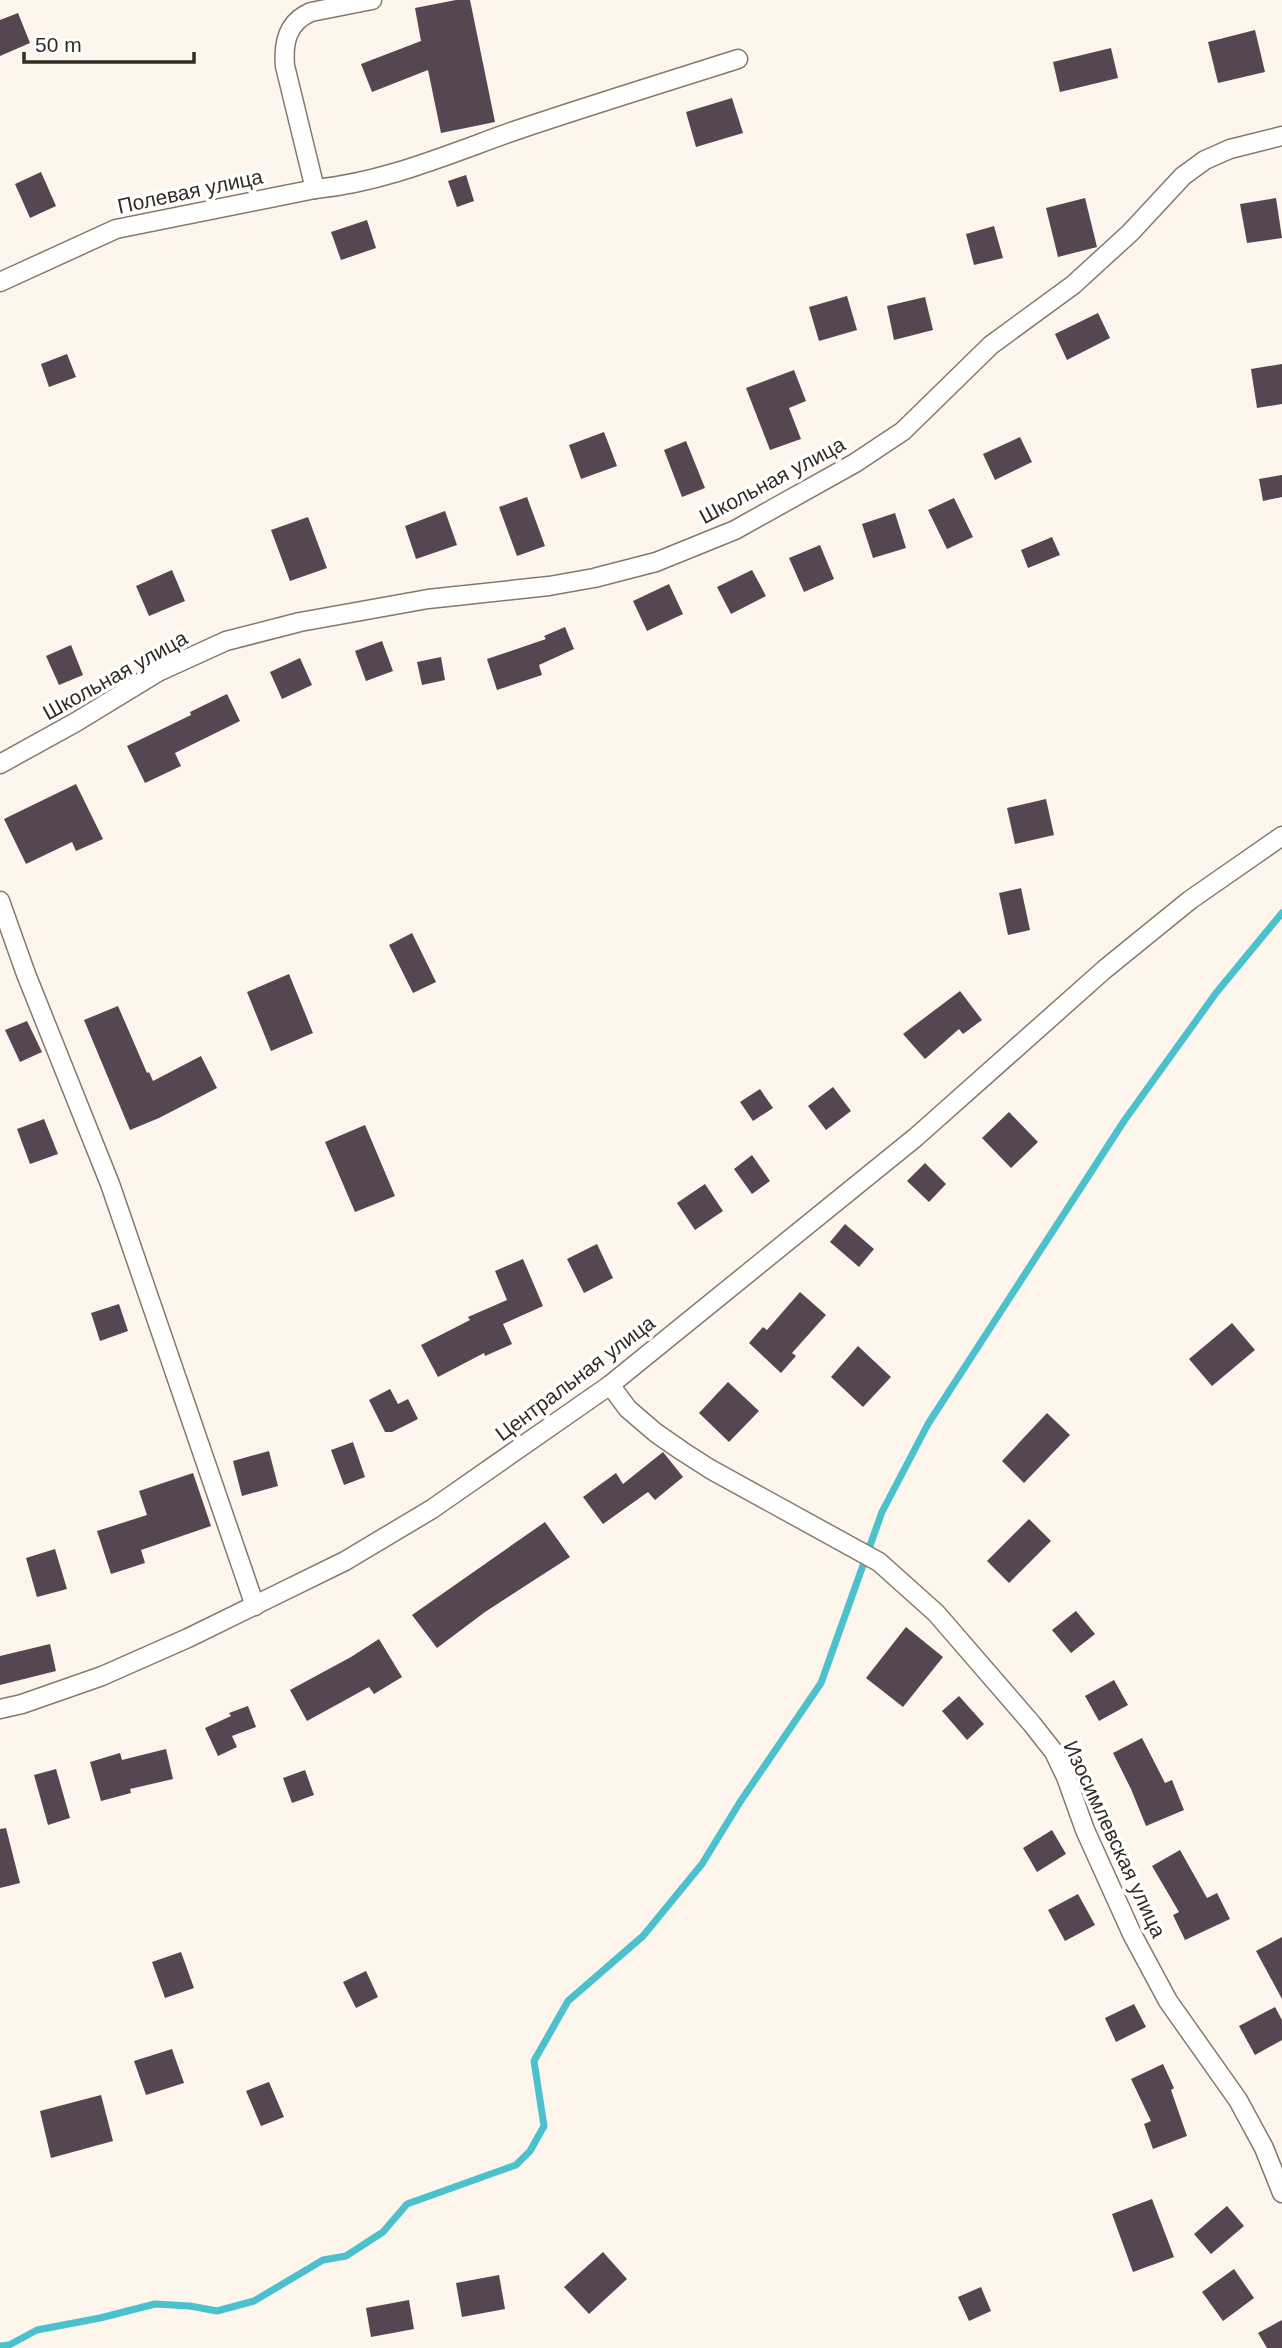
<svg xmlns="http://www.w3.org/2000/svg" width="1282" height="2348" font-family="Helvetica,sans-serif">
<rect width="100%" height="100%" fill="#fef5ec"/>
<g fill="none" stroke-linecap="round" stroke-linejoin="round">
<polyline stroke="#4bc1cd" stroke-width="7" points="0,2346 9,2345 37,2330 100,2318 155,2304 190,2306 217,2311 254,2301 323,2260 346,2256 383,2232 407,2204 516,2165 530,2151 544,2126 534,2061 568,2001 643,1936 702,1864 740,1802 821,1683 882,1512 928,1424 1124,1121 1216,993 1282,913"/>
</g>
<g fill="#554651">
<polygon points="456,0 470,0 495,122 441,133 428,70 372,92 361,64 421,41 415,8"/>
<polygon points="18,13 30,43 0,56 0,20"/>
<polygon points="1255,30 1265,72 1218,83 1208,42"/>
<polygon points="1111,48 1118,78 1060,92 1053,62"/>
<polygon points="732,98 743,133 696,147 686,112"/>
<polygon points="41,172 56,206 30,218 15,184"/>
<polygon points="466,175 474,201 457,207 448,181"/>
<polygon points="1085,198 1097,247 1058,257 1046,208"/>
<polygon points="1276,198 1282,238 1247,243 1240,204"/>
<polygon points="367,220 376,248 341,260 331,232"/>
<polygon points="994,226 1003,258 974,265 966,234"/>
<polygon points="847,296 857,330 819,341 809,307"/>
<polygon points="925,297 933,330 894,340 887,306"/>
<polygon points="1098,313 1110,338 1067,360 1055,334"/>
<polygon points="67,354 76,377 49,387 41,364"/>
<polygon points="1282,364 1282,404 1257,408 1251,369"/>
<polygon points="794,370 806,401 789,408 801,439 770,450 746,388"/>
<polygon points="604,432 617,466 581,479 569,445"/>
<polygon points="1020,437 1032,462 995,480 983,454"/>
<polygon points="686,441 705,488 682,497 664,450"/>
<polygon points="1282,475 1282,497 1263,501 1259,479"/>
<polygon points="527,497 545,546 517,556 499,507"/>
<polygon points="954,498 973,537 947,549 928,510"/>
<polygon points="445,511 457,545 416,559 405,526"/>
<polygon points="895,513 906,548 873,558 862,524"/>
<polygon points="308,517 327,568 290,581 271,530"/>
<polygon points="1052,537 1060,555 1028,568 1021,550"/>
<polygon points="820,545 834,579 804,592 789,558"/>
<polygon points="172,570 185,601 149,616 136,586"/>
<polygon points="752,570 766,596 731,614 717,587"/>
<polygon points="669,584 683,614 647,631 633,601"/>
<polygon points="565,627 574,649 539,665 542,675 497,690 487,659 546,639 544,636"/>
<polygon points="382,641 393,671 366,681 355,651"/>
<polygon points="71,645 83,675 59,685 46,656"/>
<polygon points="441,657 445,680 422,685 417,662"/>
<polygon points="300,658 312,685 282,699 270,672"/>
<polygon points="227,694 240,721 175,753 181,766 145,783 127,746 191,715 190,712"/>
<polygon points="76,784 103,839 76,851 72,842 26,864 4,819"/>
<polygon points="1046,799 1054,835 1015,844 1007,808"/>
<polygon points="1021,888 1030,930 1008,935 999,893"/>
<polygon points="412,933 436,982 413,993 389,945"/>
<polygon points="289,974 313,1033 271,1051 247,992"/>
<polygon points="960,991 982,1020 963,1034 959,1029 925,1059 903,1034"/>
<polygon points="118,1006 147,1073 149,1072 153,1081 201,1056 217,1088 159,1118 130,1130 84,1020"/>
<polygon points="27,1021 42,1052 20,1062 5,1030"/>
<polygon points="833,1087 851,1111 826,1130 808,1106"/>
<polygon points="760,1089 773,1108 753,1121 740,1102"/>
<polygon points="1009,1112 1038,1142 1011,1168 982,1138"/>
<polygon points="44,1119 58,1154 30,1164 17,1129"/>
<polygon points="365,1125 395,1196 355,1212 325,1142"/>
<polygon points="752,1155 770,1181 752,1194 734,1169"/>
<polygon points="925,1163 946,1184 929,1202 907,1181"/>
<polygon points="705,1184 723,1211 695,1230 677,1203"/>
<polygon points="845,1224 874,1249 859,1267 830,1242"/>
<polygon points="597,1244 613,1278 584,1293 567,1259"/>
<polygon points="523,1259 543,1306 503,1324 512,1344 485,1356 484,1353 438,1377 421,1345 470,1320 468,1317 507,1300 495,1271"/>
<polygon points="800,1292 826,1315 792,1353 796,1356 781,1373 749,1343 763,1327 767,1330"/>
<polygon points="119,1304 128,1331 100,1341 91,1313"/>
<polygon points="1232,1323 1255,1350 1212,1386 1189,1359"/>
<polygon points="858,1346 891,1377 863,1407 831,1377"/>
<polygon points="728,1382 759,1411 729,1442 699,1413"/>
<polygon points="390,1389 398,1404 408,1399 418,1419 392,1432 385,1432 369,1400"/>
<polygon points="1047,1413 1070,1435 1024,1483 1002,1461"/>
<polygon points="353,1442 365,1477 344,1485 331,1450"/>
<polygon points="269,1451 278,1486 242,1496 233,1461"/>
<polygon points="663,1452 683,1477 655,1500 648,1492 603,1524 583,1497 616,1473 623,1484"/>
<polygon points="193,1473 211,1526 141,1550 145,1563 111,1574 97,1531 147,1515 139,1491"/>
<polygon points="1029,1519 1051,1541 1009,1583 987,1561"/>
<polygon points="545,1522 570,1557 485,1612 437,1648 412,1615"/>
<polygon points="55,1549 67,1589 37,1597 26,1558"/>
<polygon points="1076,1611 1095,1634 1071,1653 1052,1630"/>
<polygon points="906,1627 943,1657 903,1707 866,1678"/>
<polygon points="379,1639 402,1677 374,1694 369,1687 307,1721 290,1690 351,1657"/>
<polygon points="50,1644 56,1671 0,1685 0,1656"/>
<polygon points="1114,1680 1128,1705 1099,1721 1085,1696"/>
<polygon points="959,1696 984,1724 967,1740 942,1711"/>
<polygon points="248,1706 256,1727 232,1736 237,1747 218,1756 205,1728 231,1716 229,1713"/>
<polygon points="1142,1738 1165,1783 1172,1780 1184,1810 1146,1826 1131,1789 1113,1753"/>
<polygon points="166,1749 173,1779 130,1789 131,1793 101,1801 90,1762 120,1753 122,1760"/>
<polygon points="56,1769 70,1818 48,1825 34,1775"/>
<polygon points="305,1770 314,1795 292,1803 283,1778"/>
<polygon points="6,1828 20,1883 0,1888 0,1829"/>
<polygon points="1052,1830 1066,1854 1037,1872 1023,1848"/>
<polygon points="1180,1850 1207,1898 1217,1893 1230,1919 1185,1940 1173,1915 1179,1912 1152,1866"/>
<polygon points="1078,1894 1095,1925 1065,1941 1048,1910"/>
<polygon points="1282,1937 1282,1999 1256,1951"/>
<polygon points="181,1952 194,1988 165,1998 152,1962"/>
<polygon points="366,1971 378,1997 356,2008 343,1982"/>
<polygon points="1134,2004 1146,2027 1116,2042 1105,2018"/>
<polygon points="1275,2007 1282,2020 1282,2040 1255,2055 1239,2026"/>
<polygon points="172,2049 184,2083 146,2095 134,2061"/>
<polygon points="1163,2064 1174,2088 1171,2090 1187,2136 1153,2149 1144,2124 1151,2121 1131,2079"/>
<polygon points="269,2082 284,2117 261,2126 246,2091"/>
<polygon points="101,2095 113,2141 51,2158 40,2111"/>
<polygon points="1152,2199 1174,2257 1133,2272 1112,2214"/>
<polygon points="1227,2206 1244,2226 1211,2254 1194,2234"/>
<polygon points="603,2252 627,2279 589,2314 564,2287"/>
<polygon points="1234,2269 1254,2298 1223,2321 1202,2292"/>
<polygon points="499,2275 505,2309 462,2317 456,2283"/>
<polygon points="981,2287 991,2311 969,2321 958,2297"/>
<polygon points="409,2300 414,2329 371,2337 366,2308"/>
<polygon points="1282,2320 1282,2348 1267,2348 1258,2333"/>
</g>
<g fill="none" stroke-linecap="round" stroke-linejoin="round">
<g stroke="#86796c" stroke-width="21">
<g id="minor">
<path d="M315 189 285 66C283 43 287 22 311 12L372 0"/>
<path d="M0 282 116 229 315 189C385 182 449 154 514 131 588 106 663 83 738 59"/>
<polyline points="0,764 76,722 158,672 226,641 300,622 428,599 549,586 594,578 656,562 735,530 855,463 903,431 991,345 1073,285 1130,233 1183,176 1205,160 1230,149 1282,136"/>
<polyline points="0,901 26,974 110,1184 255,1606"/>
<polyline points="610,1385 628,1409 656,1433 682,1451 710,1469 879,1562 936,1613 1032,1724 1054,1752 1066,1777 1085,1830 1132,1934 1168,2001 1238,2100 1264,2148 1282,2193"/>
<polyline points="0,1709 22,1704 102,1676 188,1638 345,1561 432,1509 610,1385 916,1137 1105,969 1190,900 1282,836"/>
</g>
</g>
<use href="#minor" stroke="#fff" stroke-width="18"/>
</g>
<g text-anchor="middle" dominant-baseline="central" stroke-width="7" stroke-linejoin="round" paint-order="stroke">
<g font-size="21" fill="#322c26" stroke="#fff">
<text transform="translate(190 191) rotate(-12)">Полевая улица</text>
<text transform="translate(772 480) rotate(-28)">Школьная улица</text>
<text transform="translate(115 675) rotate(-29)">Школьная улица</text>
<text transform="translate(575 1378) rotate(-37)">Центральная улица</text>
<text transform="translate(1115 1839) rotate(65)">Изосимлевская улица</text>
</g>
</g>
<path d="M24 52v10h170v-10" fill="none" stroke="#322c26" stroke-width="3.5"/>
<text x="35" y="52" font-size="21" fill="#322c26" stroke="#ffffff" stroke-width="5" paint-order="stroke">50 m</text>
</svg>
